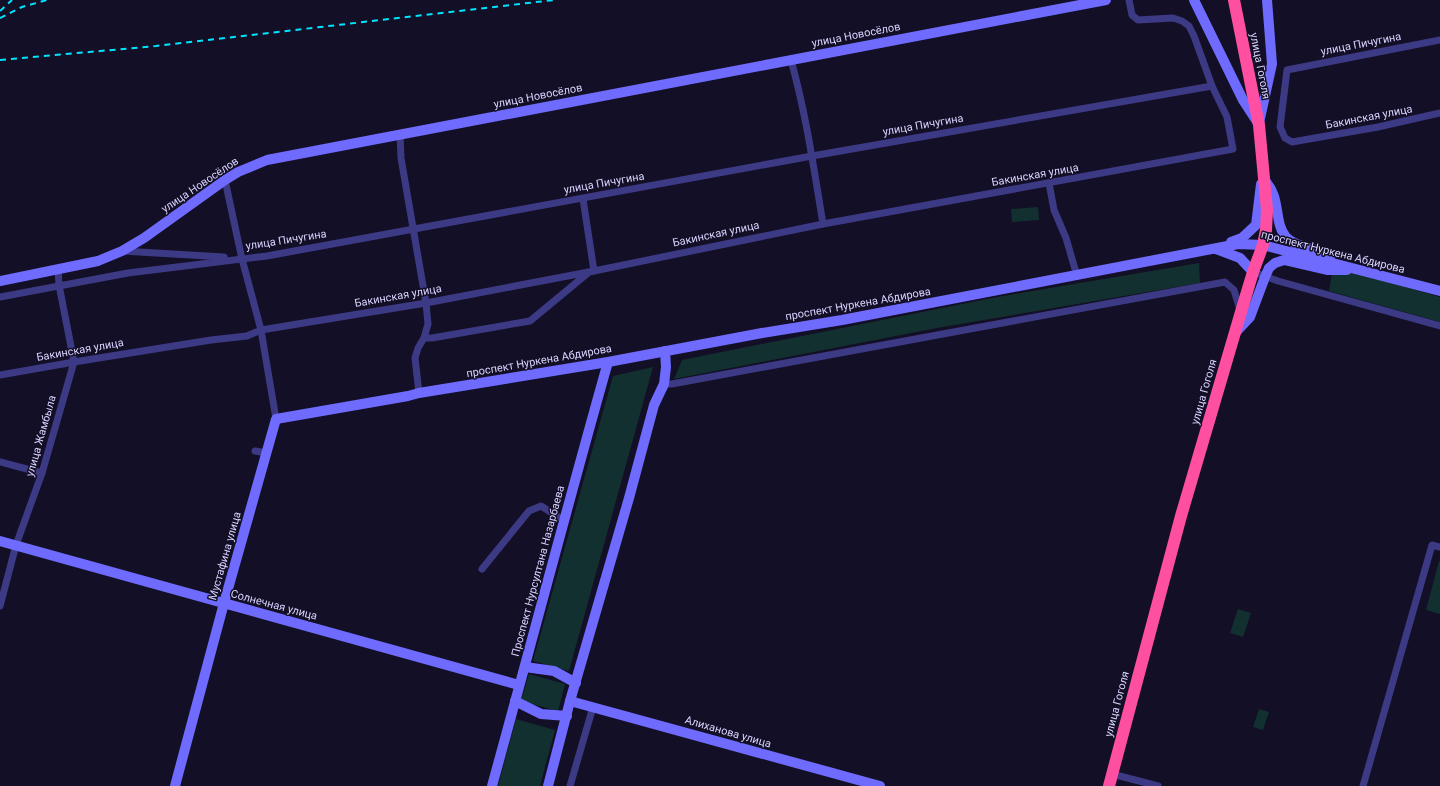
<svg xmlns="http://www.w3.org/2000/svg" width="1440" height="786" font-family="Roboto,sans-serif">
<rect width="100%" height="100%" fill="#130f26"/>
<g fill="#12302f">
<polygon points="1038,207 1039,220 1012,222 1011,209"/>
<polygon points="1199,263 1200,283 937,328 674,379 682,360 997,297"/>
<polygon points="1332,273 1358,273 1440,297 1440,322 1329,291"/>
<polygon points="653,367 569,671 533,661 613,376"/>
<polygon points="1439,561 1440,561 1440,614 1426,610"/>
<polygon points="1238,609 1251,613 1243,637 1230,633"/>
<polygon points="529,674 565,684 558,711 521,701"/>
<polygon points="1259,709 1269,712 1263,730 1253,727"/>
<polygon points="516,719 555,730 540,786 498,786"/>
</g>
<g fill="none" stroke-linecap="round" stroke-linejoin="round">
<g stroke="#3d3a85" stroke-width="7">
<polyline points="1440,40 1287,70 1280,127 1285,138 1292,142 1378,127 1440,113"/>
<path d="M791 60C806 114 814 169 823 224"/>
<polyline points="400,134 401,158 426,303 428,324 424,338 418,348 415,358 419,393"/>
<polyline points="225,180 242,259 261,330 276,419"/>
<polyline points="1049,183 1054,210 1066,238 1077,276"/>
<polyline points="583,199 594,271"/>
<polyline points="122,251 224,257"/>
<polyline points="1253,272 1278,281 1440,326"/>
<polyline points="0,297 128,273 267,256 812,156 1212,86"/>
<polyline points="424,338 432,338 530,321 588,273"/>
<polyline points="0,375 74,362 211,340 247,336 261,330 426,303 594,271 823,224 1233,149 1227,117 1212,86 1194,36 1189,26 1182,21 1173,18 1138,20 1132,15 1129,0"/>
<polyline points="664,384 672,384 1225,282 1234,290 1240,310"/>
<polyline points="255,451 267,453"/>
<polyline points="0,462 42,473"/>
<polyline points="482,569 529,511 541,506 563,520"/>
<polyline points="0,606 16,545 42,473 74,362 59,285 58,269"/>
<polyline points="1112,774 1158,786"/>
<polyline points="570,786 593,707"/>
<polyline points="1363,786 1432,545 1440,547"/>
</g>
<g stroke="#6f6bff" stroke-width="10">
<polyline points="1194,0 1243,100 1258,123"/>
<polyline points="1259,123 1272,64 1267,0"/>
<path d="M1264 180C1282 197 1273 222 1286 237 1294 246 1307 246 1317 251 1322 253 1326 256 1330 259"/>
<polyline points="1231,242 1242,238 1256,225 1261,184"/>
<polyline points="1216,249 1240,258 1253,272"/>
<polyline points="0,281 98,261 122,251 144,238 225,180 238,172 267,160 1106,0"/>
<polyline points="1235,333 1250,317 1265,277 1269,268 1275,263 1284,260 1327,270 1347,270"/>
<polyline points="0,541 519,685"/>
<polyline points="525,667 554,671 576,683"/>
<polyline points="515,701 541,714 567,716"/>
<polyline points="570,701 880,786"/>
<polyline points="175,786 224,603 276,419 408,396 419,393 608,362 762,333 842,320 1238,244 1263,245 1440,291"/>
<path d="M492 786C531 645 568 503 608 362"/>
<polyline points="548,786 570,701 629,498 654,405 664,384 666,367 665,351"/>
</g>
<polyline stroke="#ff4fa3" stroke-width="12" points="1109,786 1181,516 1241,312 1253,272 1263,245 1266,230 1267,210 1259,125 1234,0"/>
<g stroke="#00e5ff" stroke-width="2" stroke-dasharray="6 5" stroke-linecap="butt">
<polyline points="0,11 12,0"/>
<polyline points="0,18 22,7 47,0"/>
<polyline points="0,60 156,46 554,0"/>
</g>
</g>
<g text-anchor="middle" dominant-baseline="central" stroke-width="3" stroke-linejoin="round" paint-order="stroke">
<g font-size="11" fill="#d9d4ff" stroke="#130f26">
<text transform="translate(856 35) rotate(-11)">улица Новосёлов</text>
<text transform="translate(1361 44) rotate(-11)">улица Пичугина</text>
<text transform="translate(1260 66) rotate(79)">улица Гоголя</text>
<text transform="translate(538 96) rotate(-11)">улица Новосёлов</text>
<text transform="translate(1369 117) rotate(-11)">Бакинская улица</text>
<text transform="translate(923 125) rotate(-10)">улица Пичугина</text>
<text transform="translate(1035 175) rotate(-10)">Бакинская улица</text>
<text transform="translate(604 183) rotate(-10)">улица Пичугина</text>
<text transform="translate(200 185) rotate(-34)">улица Новосёлов</text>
<text transform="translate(716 234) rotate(-12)">Бакинская улица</text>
<text transform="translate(286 240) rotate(-9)">улица Пичугина</text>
<text transform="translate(1333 252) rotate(14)">проспект Нуркена Абдирова</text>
<text transform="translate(398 296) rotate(-10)">Бакинская улица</text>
<text transform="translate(858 304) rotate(-10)">проспект Нуркена Абдирова</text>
<text transform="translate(80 350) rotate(-10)">Бакинская улица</text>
<text transform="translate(539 361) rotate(-10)">проспект Нуркена Абдирова</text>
<text transform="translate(1204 392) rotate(-74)">улица Гоголя</text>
<text transform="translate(41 436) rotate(-74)">улица Жамбыла</text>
<text transform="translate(225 556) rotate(-74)">Мустафина улица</text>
<text transform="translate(538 571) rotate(-75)">Проспект Нурсултана Назарбаева</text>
<text transform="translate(274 605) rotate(15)">Солнечная улица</text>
<text transform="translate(1117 704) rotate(-75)">улица Гоголя</text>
<text transform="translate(728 732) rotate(16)">Алиханова улица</text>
</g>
</g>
</svg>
